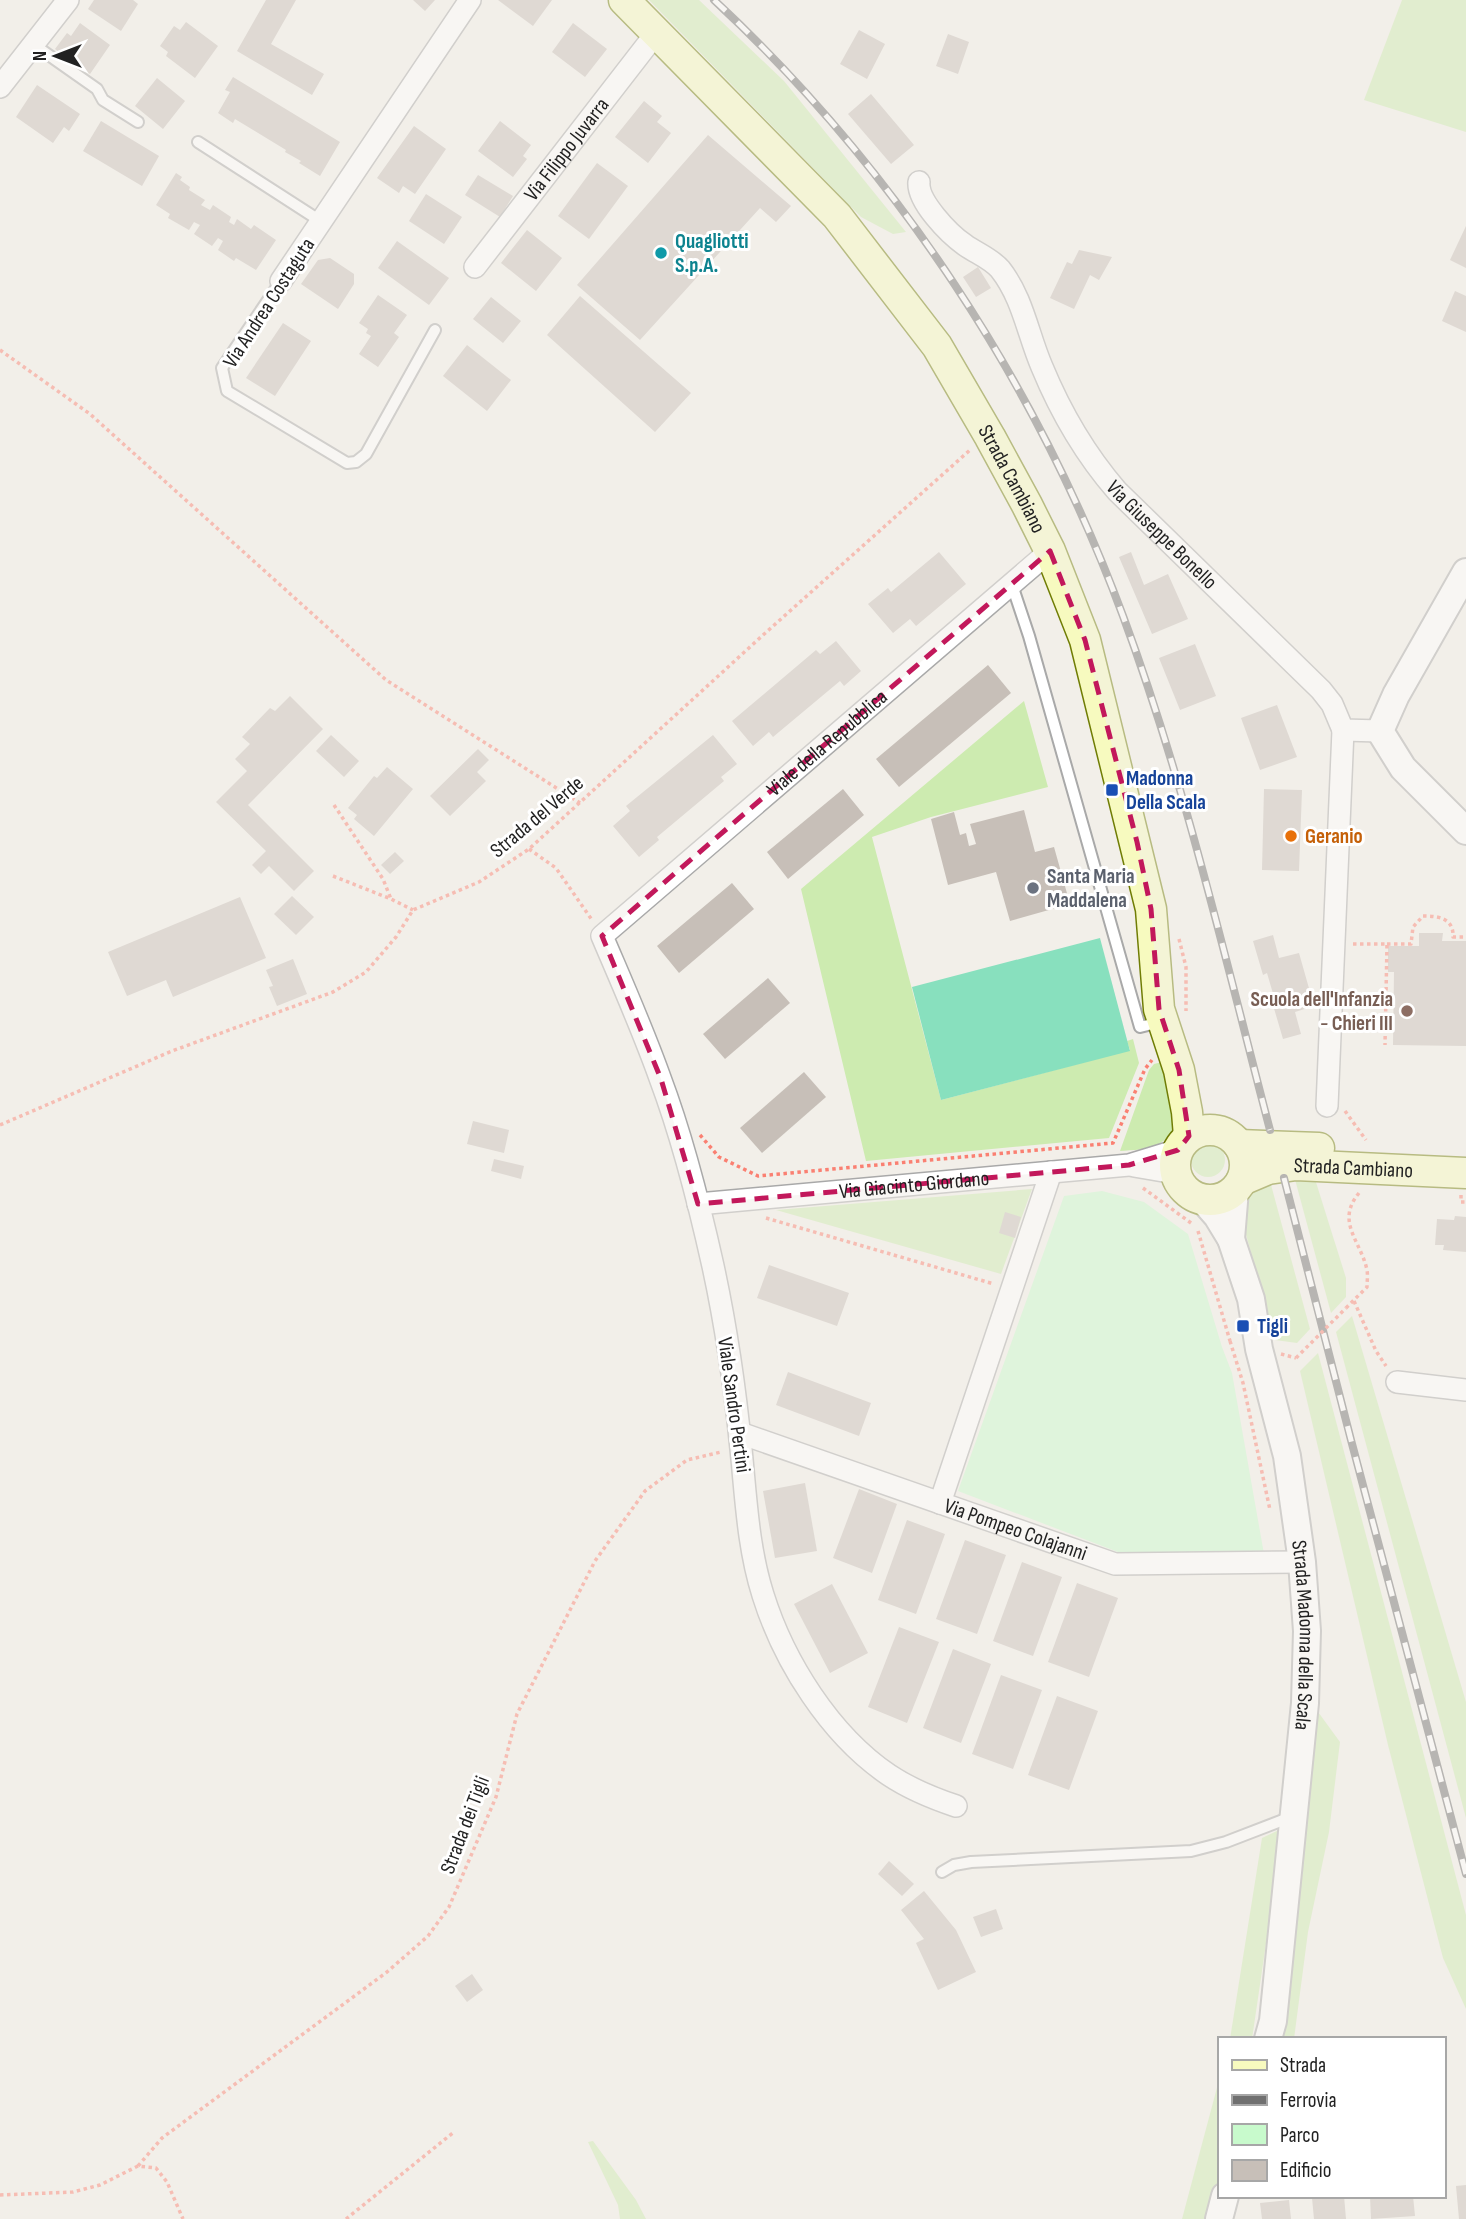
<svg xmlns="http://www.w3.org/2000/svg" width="1466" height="2219" font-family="'Sofia Sans Condensed',sans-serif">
<rect width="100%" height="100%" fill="#f2efe9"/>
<g fill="#cdebb0">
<polygon points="649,0 699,0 784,81 906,232 893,234 861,217"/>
<polygon points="1402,0 1466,0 1466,132 1364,100"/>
<polygon points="1024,701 1048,787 931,817 872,837 941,1100 1130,1050 1127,1041 1133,1039 1139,1063 1109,1138 866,1161 801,889"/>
<path d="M1162 1062C1169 1086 1190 1127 1159 1144 1149 1150 1132 1150 1120 1151L1149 1070 1154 1064Z"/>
<circle cx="1208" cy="1160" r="17"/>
<polygon points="1293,1172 1315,1179 1346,1278 1346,1297 1331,1313"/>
<polygon points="1270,1181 1310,1329 1297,1343 1275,1340 1242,1220 1246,1197 1256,1185"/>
<polygon points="1032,1189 1001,1274 776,1210"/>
<polygon points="1352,1316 1466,1702 1466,1818 1336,1332"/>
<polygon points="1318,1353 1466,1915 1466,2009 1443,1958 1388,1745 1300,1371"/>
<polygon points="1313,1705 1340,1742 1329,1832 1308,1932 1294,2039 1273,2039"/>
<polygon points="1283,1828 1252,2039 1230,2039 1262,1838"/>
<polygon points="1219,2080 1219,2184 1208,2219 1182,2219"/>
<polygon points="593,2141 636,2200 646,2219 620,2219 618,2205 588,2142"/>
</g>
<polygon fill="#c8facc" points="1102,1191 1144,1202 1188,1234 1222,1347 1232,1373 1264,1554 1118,1552 958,1491 1064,1196"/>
<polygon fill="#88e0be" points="1100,938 1130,1051 941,1100 912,987"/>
<g fill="#c7bfb8">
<polygon points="94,0 133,0 138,4 121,31 88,9"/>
<polygon points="266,0 296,0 271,44 324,74 312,95 237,51"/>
<polygon points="413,0 435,0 425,11"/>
<polygon points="498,0 552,0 533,26"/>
<polygon points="186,22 218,46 195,78 166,56 168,52 160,46 174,26 180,30"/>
<polygon points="80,23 110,45 90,74 55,49 67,33 71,36"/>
<polygon points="573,23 607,49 585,77 552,52"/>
<polygon points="859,30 885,44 867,79 840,64"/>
<polygon points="948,34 969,42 958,74 936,66"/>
<polygon points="233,77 340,142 320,176 299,163 301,161 285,152 286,150 235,119 233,123 218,113 230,92 225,90"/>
<polygon points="157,78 185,101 163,129 135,106"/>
<polygon points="37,85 80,114 69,131 64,127 53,143 16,117"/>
<polygon points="871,94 914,145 891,164 848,114"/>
<polygon points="644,101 662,116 657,122 671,133 648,163 615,137"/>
<polygon points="101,121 159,156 142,186 83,151"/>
<polygon points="500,121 531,145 523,156 527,159 513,177 478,151"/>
<polygon points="414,126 446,149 415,194 403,186 399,193 377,178"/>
<polygon points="708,135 791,206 776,222 760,208 640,340 577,285"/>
<polygon points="597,163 628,186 589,239 558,216"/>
<polygon points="176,173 182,177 180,180 190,187 189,190 205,200 201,205 210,210 213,205 231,217 229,222 234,225 237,219 251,229 254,225 276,240 256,270 236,258 234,261 218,250 223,241 218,238 212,246 194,234 200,225 194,222 189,230 168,218 170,214 156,205"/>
<polygon points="478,175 513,196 500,217 465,195"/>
<polygon points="426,194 462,217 444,244 409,221"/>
<polygon points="1466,226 1466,268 1450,260"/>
<polygon points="527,230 562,258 536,291 501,263"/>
<polygon points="397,241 449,278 429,305 378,268"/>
<polygon points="1079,250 1112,257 1099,280 1090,275 1074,309 1050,298 1067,262 1072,264"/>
<polygon points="330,258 354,274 354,284 338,309 301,284 318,260"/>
<polygon points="978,267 991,288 976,297 963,277"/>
<polygon points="1455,291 1466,296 1466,332 1442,321"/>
<polygon points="378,295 407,315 394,333 399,337 378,367 359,354 371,336 366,333 368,329 359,323"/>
<polygon points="580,296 691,393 655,432 547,335"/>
<polygon points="491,297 521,321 503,343 473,319"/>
<polygon points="283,323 311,341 275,396 246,378"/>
<polygon points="467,345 511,380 487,411 443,376"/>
<polygon points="939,552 966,584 916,626 910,619 893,633 868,604 888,588 891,592"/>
<polygon points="1131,552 1144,585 1168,574 1188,619 1152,634 1119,557"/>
<polygon points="836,641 861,671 844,686 840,681 773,737 769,732 753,746 732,721 816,650 820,654"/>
<polygon points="1195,644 1216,696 1180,710 1159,658"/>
<polygon points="988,665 1011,693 899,787 876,759"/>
<polygon points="290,696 323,729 248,805 314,871 294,891 269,866 261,874 252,865 266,851 216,802 247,771 235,759 250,744 242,737 270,708 275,711"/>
<polygon points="1277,705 1297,757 1260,770 1241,718"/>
<polygon points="331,735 359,761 344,777 316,751"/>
<polygon points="713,735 737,764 721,777 724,781 657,837 659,840 639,857 613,826 630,811 626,806"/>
<polygon points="478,749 489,760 477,772 486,781 450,816 430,796"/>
<polygon points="387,767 413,789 374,836 354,819 357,815 348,808 374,776 377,778"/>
<polygon points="843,789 864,815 788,879 767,852"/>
<polygon points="1264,789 1302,790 1299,871 1262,870"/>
<polygon points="1024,810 1035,852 1054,847 1070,904 1010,921 996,872 948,885 931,819 954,812 960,835 966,833 969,846 976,844 970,824"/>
<polygon points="395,852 404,861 390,874 381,865"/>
<polygon points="732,883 754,909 679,973 657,946"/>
<polygon points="292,896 314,917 296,935 274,914"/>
<polygon points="240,897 266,958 173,997 166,980 127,996 108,952"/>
<polygon points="1419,933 1443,933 1442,941 1466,941 1466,1046 1393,1045 1394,972 1388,972 1388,946 1419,946"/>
<polygon points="1273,935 1279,958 1299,953 1314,1006 1295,1012 1301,1034 1283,1039 1273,1005 1276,1004 1267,973 1263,975 1253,941"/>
<polygon points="293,959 307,994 277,1006 269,987 273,986 266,970"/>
<polygon points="768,978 790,1003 725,1059 703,1034"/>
<polygon points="804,1072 826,1097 762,1153 740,1128"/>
<polygon points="473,1121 509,1130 504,1153 467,1144"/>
<polygon points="494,1159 524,1166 521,1179 491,1171"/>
<polygon points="1005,1212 1021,1217 1015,1238 999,1233"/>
<polygon points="1455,1216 1466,1217 1466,1252 1443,1250 1444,1245 1435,1245 1437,1219 1454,1220"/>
<polygon points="769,1265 849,1293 837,1326 757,1298"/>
<polygon points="788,1372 871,1403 859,1436 776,1405"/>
<polygon points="805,1483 817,1551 775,1558 763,1491"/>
<polygon points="859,1489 897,1504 872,1573 833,1558"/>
<polygon points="907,1520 945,1534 916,1614 878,1600"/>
<polygon points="965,1540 1006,1555 977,1634 936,1619"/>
<polygon points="1022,1562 1062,1577 1033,1656 993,1641"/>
<polygon points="1077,1583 1118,1598 1089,1677 1048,1662"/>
<polygon points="832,1584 868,1653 830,1673 794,1604"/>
<polygon points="899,1627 939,1642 907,1723 868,1707"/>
<polygon points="953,1649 991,1664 961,1743 923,1728"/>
<polygon points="1001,1675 1042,1690 1013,1769 972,1754"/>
<polygon points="1057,1696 1098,1711 1069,1790 1028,1775"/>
<polygon points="889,1861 914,1884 902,1896 878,1874"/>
<polygon points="924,1891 956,1930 976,1972 938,1990 916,1943 924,1939 901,1910"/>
<polygon points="996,1909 1003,1929 981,1937 973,1917"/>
<polygon points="472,1974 483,1990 467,2002 455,1986"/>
<polygon points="1466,2185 1466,2219 1459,2219 1456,2186"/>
<polygon points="1336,2196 1344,2196 1346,2219 1314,2219 1312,2198"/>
<polygon points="1370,2196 1413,2196 1415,2216 1371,2219"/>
<polygon points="1289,2200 1291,2219 1262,2219 1260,2203"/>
</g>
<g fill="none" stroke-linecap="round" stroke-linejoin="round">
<g stroke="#a9a9a9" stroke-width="14">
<g id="service">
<polyline points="33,44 97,89 103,100 138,122"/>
<polyline points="198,142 322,222"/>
<polyline points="281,281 222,368 227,391 347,463 356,462 366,454 435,330"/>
<polyline points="1012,585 1029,636 1140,1027 1160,1022"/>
<polyline points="942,1872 954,1865 971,1862 1191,1851 1226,1842 1291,1817"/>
</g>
</g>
<g stroke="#a9a9a9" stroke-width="24">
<g id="minor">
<polyline points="0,87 68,0"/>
<path id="s1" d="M919 182C917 201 949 234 965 245 976 253 990 258 1000 269 1023 298 1028 335 1042 367 1061 413 1085 454 1117 491L1321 690 1332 704 1343 730 1380 731"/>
<path id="s2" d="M475 267 657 32"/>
<polyline points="281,281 470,0"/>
<polyline points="1327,1106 1343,730"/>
<polyline points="1134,1166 1175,1173"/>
<path id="s3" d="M698 1204 1129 1165 1178 1150"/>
<polyline points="1397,1382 1466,1390"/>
<path id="s4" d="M740 1433 1115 1564 1302 1562"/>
<polyline points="940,1503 1051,1172"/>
<path id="s5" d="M956 1806C932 1798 910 1789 889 1775 830 1735 784 1662 763 1595 748 1548 746 1498 741 1449 735 1388 726 1326 713 1266 699 1203 683 1139 660 1078 643 1030 622 983 602 936L1050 551"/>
</g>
</g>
<g stroke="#a9a9a9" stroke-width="30">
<g id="tertiary">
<polyline points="1466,572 1396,695 1380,731 1403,768 1466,831"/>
<path id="s6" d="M1203 1200 1217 1216 1231 1239 1251 1299 1259 1349 1287 1456 1302 1562 1307 1631 1305 1703 1273 2021 1268 2039"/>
<polyline points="1231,1239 1235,1190"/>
<polyline points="1219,2219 1225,2196"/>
</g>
</g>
<g stroke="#707d05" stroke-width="33">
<g id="secondary">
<path id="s7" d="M624 0 837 216 937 346 990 437 1027 505 1050 551 1085 640 1151 909 1159 1009 1179 1070 1187 1112 1189 1136"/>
<circle cx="1210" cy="1165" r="35"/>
<polyline points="1239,1145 1319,1148"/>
<path id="s8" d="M1242 1180 1268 1169 1296 1165 1466 1173"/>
</g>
</g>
<g stroke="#fa8072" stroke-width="3.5" stroke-dasharray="3.5 3.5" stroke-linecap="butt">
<polyline points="0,350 90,414 386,680 580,803"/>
<polyline points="334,805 383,879 391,899"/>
<polyline points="529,849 556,868 592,920"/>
<polyline points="333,876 391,899 413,910"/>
<polyline points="1179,939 1186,967 1186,1011"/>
<polyline points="1353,944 1387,944 1385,1045"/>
<path d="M1387 944H1411L1413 927 1423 916C1438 916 1454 918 1453 937H1466"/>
<polyline points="1345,1111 1366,1140"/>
<polyline points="0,1125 172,1051 333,992 366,972 396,937 413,910 479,882 529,849 762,636 970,450"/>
<polyline points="700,1135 719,1157 758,1176 1113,1143 1145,1069 1152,1060"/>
<polyline points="1143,1188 1191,1223"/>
<polyline points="1461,1195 1461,1202 1466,1202"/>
<polyline points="766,1218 994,1284"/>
<polyline points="1198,1231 1230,1341"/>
<polyline points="1354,1301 1376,1351 1386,1366"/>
<path d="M1346 1308 1367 1287C1367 1282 1368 1276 1367 1270 1361 1241 1335 1222 1359 1193"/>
<polyline points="1230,1341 1243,1383 1270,1510"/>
<polyline points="1281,1354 1296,1358"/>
<polyline points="138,2166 162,2138 387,1972 428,1936 449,1907 496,1797 517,1714 595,1561 645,1491 687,1460 721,1452"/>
<polyline points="0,2195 73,2192 100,2185 138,2166 156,2168 167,2182 183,2219"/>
<polyline points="346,2219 454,2132"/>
</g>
<use href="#service" stroke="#fff" stroke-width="10"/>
<use href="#minor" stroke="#fff" stroke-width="21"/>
<use href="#tertiary" stroke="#fff" stroke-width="26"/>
<use href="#secondary" stroke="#f7fabf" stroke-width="30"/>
<g stroke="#707070" stroke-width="8">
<g id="rail">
<path d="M714 0C896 169 1037 384 1123 616 1185 783 1225 958 1270 1130"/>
<polyline points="1284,1178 1351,1440 1466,1874"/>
</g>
</g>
<use href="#rail" stroke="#fff" stroke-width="5" stroke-dasharray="16" stroke-linecap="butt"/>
<polyline stroke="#fa8072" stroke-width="3.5" stroke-dasharray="3.5 3.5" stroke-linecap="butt" points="1296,1358 1346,1308"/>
</g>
<path d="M0 0H1466V2219H0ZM1050 551 1085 640 1137 842 1151 909 1159 1009 1179 1070 1189 1136 1178 1150 1129 1165 698 1204 661 1079 602 936Z" fill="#f2efe9" fill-opacity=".55" fill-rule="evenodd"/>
<path fill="none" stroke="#c2185b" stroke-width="5" stroke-dasharray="14 9" stroke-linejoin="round" d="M1050 551 1085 640 1137 842 1151 909 1159 1009 1179 1070 1189 1136 1178 1150 1129 1165 698 1204 661 1079 602 936Z"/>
<circle fill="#0f9aa8" stroke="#fff" stroke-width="2.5" cx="661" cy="253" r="7"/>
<g fill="#1a4fb4" stroke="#fff" stroke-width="2.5">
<rect x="1105" y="783" width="14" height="14" rx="3.5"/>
<rect x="1236" y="1319" width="14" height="14" rx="3.5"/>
</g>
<circle fill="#e8710a" stroke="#fff" stroke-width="2.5" cx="1291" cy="836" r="7"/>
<circle fill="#6b7280" stroke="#fff" stroke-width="2.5" cx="1033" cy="888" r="7"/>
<circle fill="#8d6e63" stroke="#fff" stroke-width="2.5" cx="1407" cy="1011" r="7"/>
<g text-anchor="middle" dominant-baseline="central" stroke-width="6" stroke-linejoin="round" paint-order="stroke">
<g font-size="21" fill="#222" stroke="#fff">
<text stroke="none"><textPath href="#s2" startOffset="149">Via Filippo Juvarra</textPath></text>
<text transform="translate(269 303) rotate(-57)">Via Andrea Costaguta</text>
<text stroke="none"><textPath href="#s7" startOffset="620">Strada Cambiano</textPath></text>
<text stroke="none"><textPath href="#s1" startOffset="438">Via Giuseppe Bonello</textPath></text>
<text stroke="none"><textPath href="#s5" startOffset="1276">Viale della Repubblica</textPath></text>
<text transform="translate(537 817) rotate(-40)">Strada del Verde</text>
<text stroke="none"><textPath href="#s8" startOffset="114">Strada Cambiano</textPath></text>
<text stroke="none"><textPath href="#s3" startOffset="217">Via Giacinto Giordano</textPath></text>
<text transform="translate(734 1405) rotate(82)">Viale Sandro Pertini</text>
<text stroke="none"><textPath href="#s4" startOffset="292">Via Pompeo Colajanni</textPath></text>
<text stroke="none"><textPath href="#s6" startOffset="453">Strada Madonna della Scala</textPath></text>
<text transform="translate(465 1825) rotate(-69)">Strada dei Tigli</text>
</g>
<g font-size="21" font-weight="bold" fill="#0d838f" stroke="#fff" text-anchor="start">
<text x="675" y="241">Quagliotti<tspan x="675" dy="24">S.p.A.</tspan></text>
</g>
<g font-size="21" font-weight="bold" fill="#164399" stroke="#fff" text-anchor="start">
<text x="1126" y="778">Madonna<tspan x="1126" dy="24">Della Scala</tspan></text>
<text x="1257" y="1326">Tigli</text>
</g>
<g font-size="21" font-weight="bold" fill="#c56008" stroke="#fff" text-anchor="start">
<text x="1305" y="836">Geranio</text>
</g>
<g font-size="21" font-weight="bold" fill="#5b616d" stroke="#fff" text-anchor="start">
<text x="1047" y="876">Santa Maria<tspan x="1047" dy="24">Maddalena</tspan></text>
</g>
<g font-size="21" font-weight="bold" fill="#785e54" stroke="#fff" text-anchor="end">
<text x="1393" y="999">Scuola dell'Infanzia<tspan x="1393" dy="24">- Chieri III</tspan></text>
</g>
</g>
<rect x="1218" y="2037" width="228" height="161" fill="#ffffff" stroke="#a7a7a7" stroke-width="2"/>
<rect x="1232" y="2060" width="35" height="10" fill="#f7fabf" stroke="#a7a7a7" stroke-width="2"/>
<text x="1280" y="2072" font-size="21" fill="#222222">Strada</text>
<rect x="1232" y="2095" width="35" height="10" fill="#707070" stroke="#a7a7a7" stroke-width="2"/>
<text x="1280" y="2107" font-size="21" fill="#222222">Ferrovia</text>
<rect x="1232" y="2124" width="35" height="21" fill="#c8facc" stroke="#a7a7a7" stroke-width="2"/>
<text x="1280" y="2142" font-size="21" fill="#222222">Parco</text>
<rect x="1232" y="2160" width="35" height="21" fill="#c7bfb8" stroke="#a7a7a7" stroke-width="2"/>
<text x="1280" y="2177" font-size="21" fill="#222222">Edificio</text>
<g transform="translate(56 56) rotate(270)" stroke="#ffffff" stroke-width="5" paint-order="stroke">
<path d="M0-5L12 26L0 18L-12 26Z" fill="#222222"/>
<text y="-10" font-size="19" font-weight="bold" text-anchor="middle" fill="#222222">N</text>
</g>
</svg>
